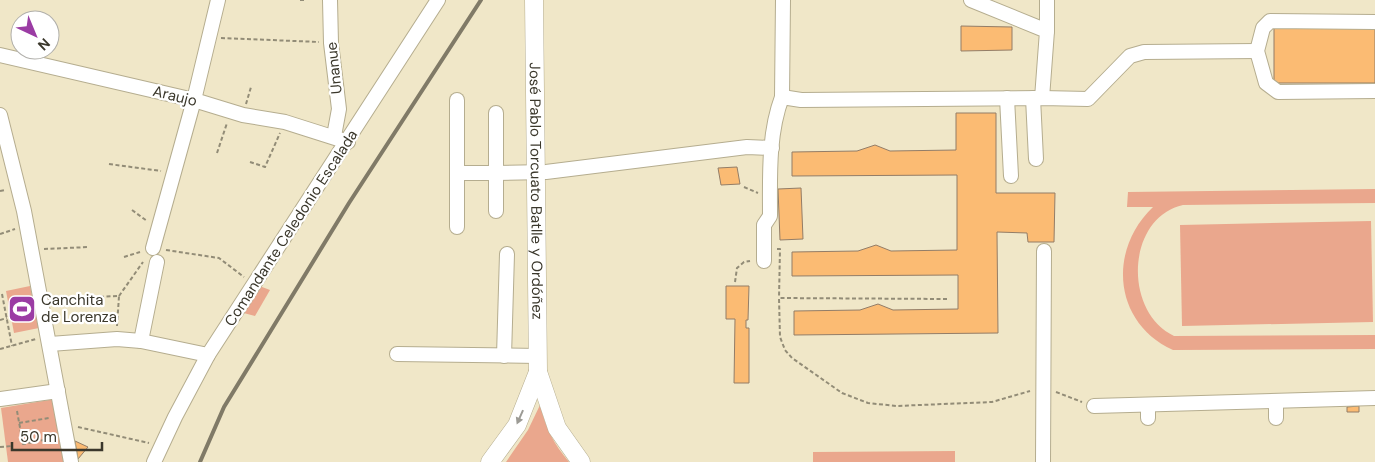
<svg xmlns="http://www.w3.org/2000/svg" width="1375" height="462" font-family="'DM Sans',sans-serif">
<rect width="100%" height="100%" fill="#f0e7c8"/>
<g fill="#eaa78d">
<path d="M1375 189V203L1183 205C1126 218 1123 312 1174 336L1375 335V349L1173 350C1114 323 1107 251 1153 207H1127L1128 192Z"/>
<polygon points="1371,221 1373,322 1182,326 1180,225"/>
<polygon points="254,284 270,290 255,316 236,311"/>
<polygon points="30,286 39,328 14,333 6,291"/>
<polygon points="55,399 66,462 8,462 1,408"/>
<path d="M540 405C546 429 554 444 569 462H506L528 430Z"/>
<polygon points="955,451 955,462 813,462 813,452"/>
</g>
<g fill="#fbbb73" stroke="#937d67">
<polygon points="961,26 1012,27 1012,50 961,51"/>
<rect x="1274" y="28" width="101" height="55"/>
<polygon points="956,113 996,113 996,193 1055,193 1054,242 1028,242 1027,233 997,232 998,333 794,335 794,311 860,310 878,304 893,310 958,309 958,275 792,276 792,252 858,251 876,245 891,251 957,250 957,175 792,176 792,152 857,151 875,145 890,151 956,150"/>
<polygon points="737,167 740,184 721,185 718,168"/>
<polygon points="801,188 803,239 780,240 778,189"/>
<polygon points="726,286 749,286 748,320 746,320 746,328 749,328 749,383 734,383 735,319 726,319"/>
<polygon points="1359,406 1359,412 1347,412 1347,407"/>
<polygon points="75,441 88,447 78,459"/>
</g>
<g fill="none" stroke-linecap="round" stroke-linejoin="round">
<g stroke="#b5ad8f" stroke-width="16">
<g id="minor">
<polyline points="330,0 331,43 339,109 334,136"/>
<polyline points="971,0 1047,31 1042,98"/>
<polyline points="1047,0 1047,31"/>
<polyline points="1375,22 1270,21 1263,28 1257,51 1266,83 1278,92 1375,91"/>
<polyline points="0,55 194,100 243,115 285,122 348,142"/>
<polyline points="782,97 783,0"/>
<polyline points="1007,98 1011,176"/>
<polyline points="1033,98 1036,159"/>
<polyline points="496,113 496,173 546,172 747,147 772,148"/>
<polyline points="0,115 24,211 71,462"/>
<polyline points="457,173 496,173 496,211"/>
<polyline points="457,227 457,100"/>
<polyline points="153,248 194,100 218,0"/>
<path d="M764 261V225L770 216C770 177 768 134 782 97L801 100 1042 98 1088 99 1130 56 1144 52 1257 51"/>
<polyline points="141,341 157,262"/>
<polyline points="50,344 117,339 141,341 208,355"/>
<polyline points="397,354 538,356"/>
<polyline points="504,356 507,254"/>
<polyline points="0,399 58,391"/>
<polyline points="1276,401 1276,418"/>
<polyline points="1094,406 1375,398"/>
<polyline points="1148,418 1148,405"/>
<polyline points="154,462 175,417 208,355 438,0"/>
<polyline points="1043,462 1044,251"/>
</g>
</g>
<g stroke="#b5ad8f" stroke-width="19">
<g id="major">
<path id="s1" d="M534 0 538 372 557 428 581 462"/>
<polyline points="490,462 517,425 538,372"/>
</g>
</g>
<g stroke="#928c77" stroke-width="2" stroke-dasharray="4 2.5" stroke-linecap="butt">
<polyline points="300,0 304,0"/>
<polyline points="221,38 319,42"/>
<polyline points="246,104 251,87"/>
<polyline points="217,153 227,123"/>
<polyline points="250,162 265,167 280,133"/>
<polyline points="109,164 161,171"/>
<polyline points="744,187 758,193"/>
<polyline points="0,191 5,190"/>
<polyline points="132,210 147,221"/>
<polyline points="0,234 15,229"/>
<polyline points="44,249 89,247"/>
<polyline points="777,249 780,249 779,298"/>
<polyline points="166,250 219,258 244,277"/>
<polyline points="124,257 140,252"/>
<polyline points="735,282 737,268 744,262 750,261"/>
<polyline points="2,294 12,346"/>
<polyline points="119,296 143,262"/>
<polyline points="947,299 779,298 780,337 785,350 792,358 842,393 868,403 896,406 992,402 1030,391"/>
<polyline points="95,305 95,297 119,296 117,326"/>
<polyline points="0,320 7,318"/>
<polyline points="0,349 36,339"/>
<polyline points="1056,392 1082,402"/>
<polyline points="17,411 23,444 54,438"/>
<polyline points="19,423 49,418"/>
<polyline points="78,427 149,443"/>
<polyline points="0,447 12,446"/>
</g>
<use href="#minor" stroke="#fff" stroke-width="14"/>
<use href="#major" stroke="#fff" stroke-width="18"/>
<polyline stroke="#807a67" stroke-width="4" points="200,462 224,407 259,350 349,203 481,0"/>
</g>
<defs><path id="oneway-solid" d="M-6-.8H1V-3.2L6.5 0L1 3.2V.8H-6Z" transform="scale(1.25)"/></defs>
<use fill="#9c9b95" href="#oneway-solid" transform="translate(520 417) rotate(114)"/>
<defs>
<g id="stadium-square" transform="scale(1.4375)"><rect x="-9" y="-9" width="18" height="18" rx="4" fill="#9b3ca4" stroke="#fff"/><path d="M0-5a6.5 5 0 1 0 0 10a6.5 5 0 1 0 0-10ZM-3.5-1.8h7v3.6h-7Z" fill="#fff"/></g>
</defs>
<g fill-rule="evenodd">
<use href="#stadium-square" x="22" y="309"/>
</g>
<g text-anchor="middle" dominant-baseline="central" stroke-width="4.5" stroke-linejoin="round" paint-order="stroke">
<g font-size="15" fill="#3a372b" stroke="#fff">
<text transform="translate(334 68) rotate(-96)">Unanue</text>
<text transform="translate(175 96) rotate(14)">Araujo</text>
<text stroke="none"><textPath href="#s1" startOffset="191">José Pablo Torcuato Batlle y Ordóñez</textPath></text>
<text transform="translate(291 228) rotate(-57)">Comandante Celedonio Escalada</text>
</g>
<g font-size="15" fill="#3a372b" stroke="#fff" text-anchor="start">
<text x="41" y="300">Canchita<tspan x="41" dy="17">de Lorenza</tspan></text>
</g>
</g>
<g transform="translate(35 35) rotate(136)"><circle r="24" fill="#ffffff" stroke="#b0afaa"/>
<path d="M0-4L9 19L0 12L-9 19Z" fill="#9b3ca4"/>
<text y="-8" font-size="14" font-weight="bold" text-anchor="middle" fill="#3a372b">N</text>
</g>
<path d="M12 442v8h90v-8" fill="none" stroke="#3a372b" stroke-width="2.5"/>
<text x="20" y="442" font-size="15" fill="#3a372b" stroke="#ffffff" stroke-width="4" paint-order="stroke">50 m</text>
</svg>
